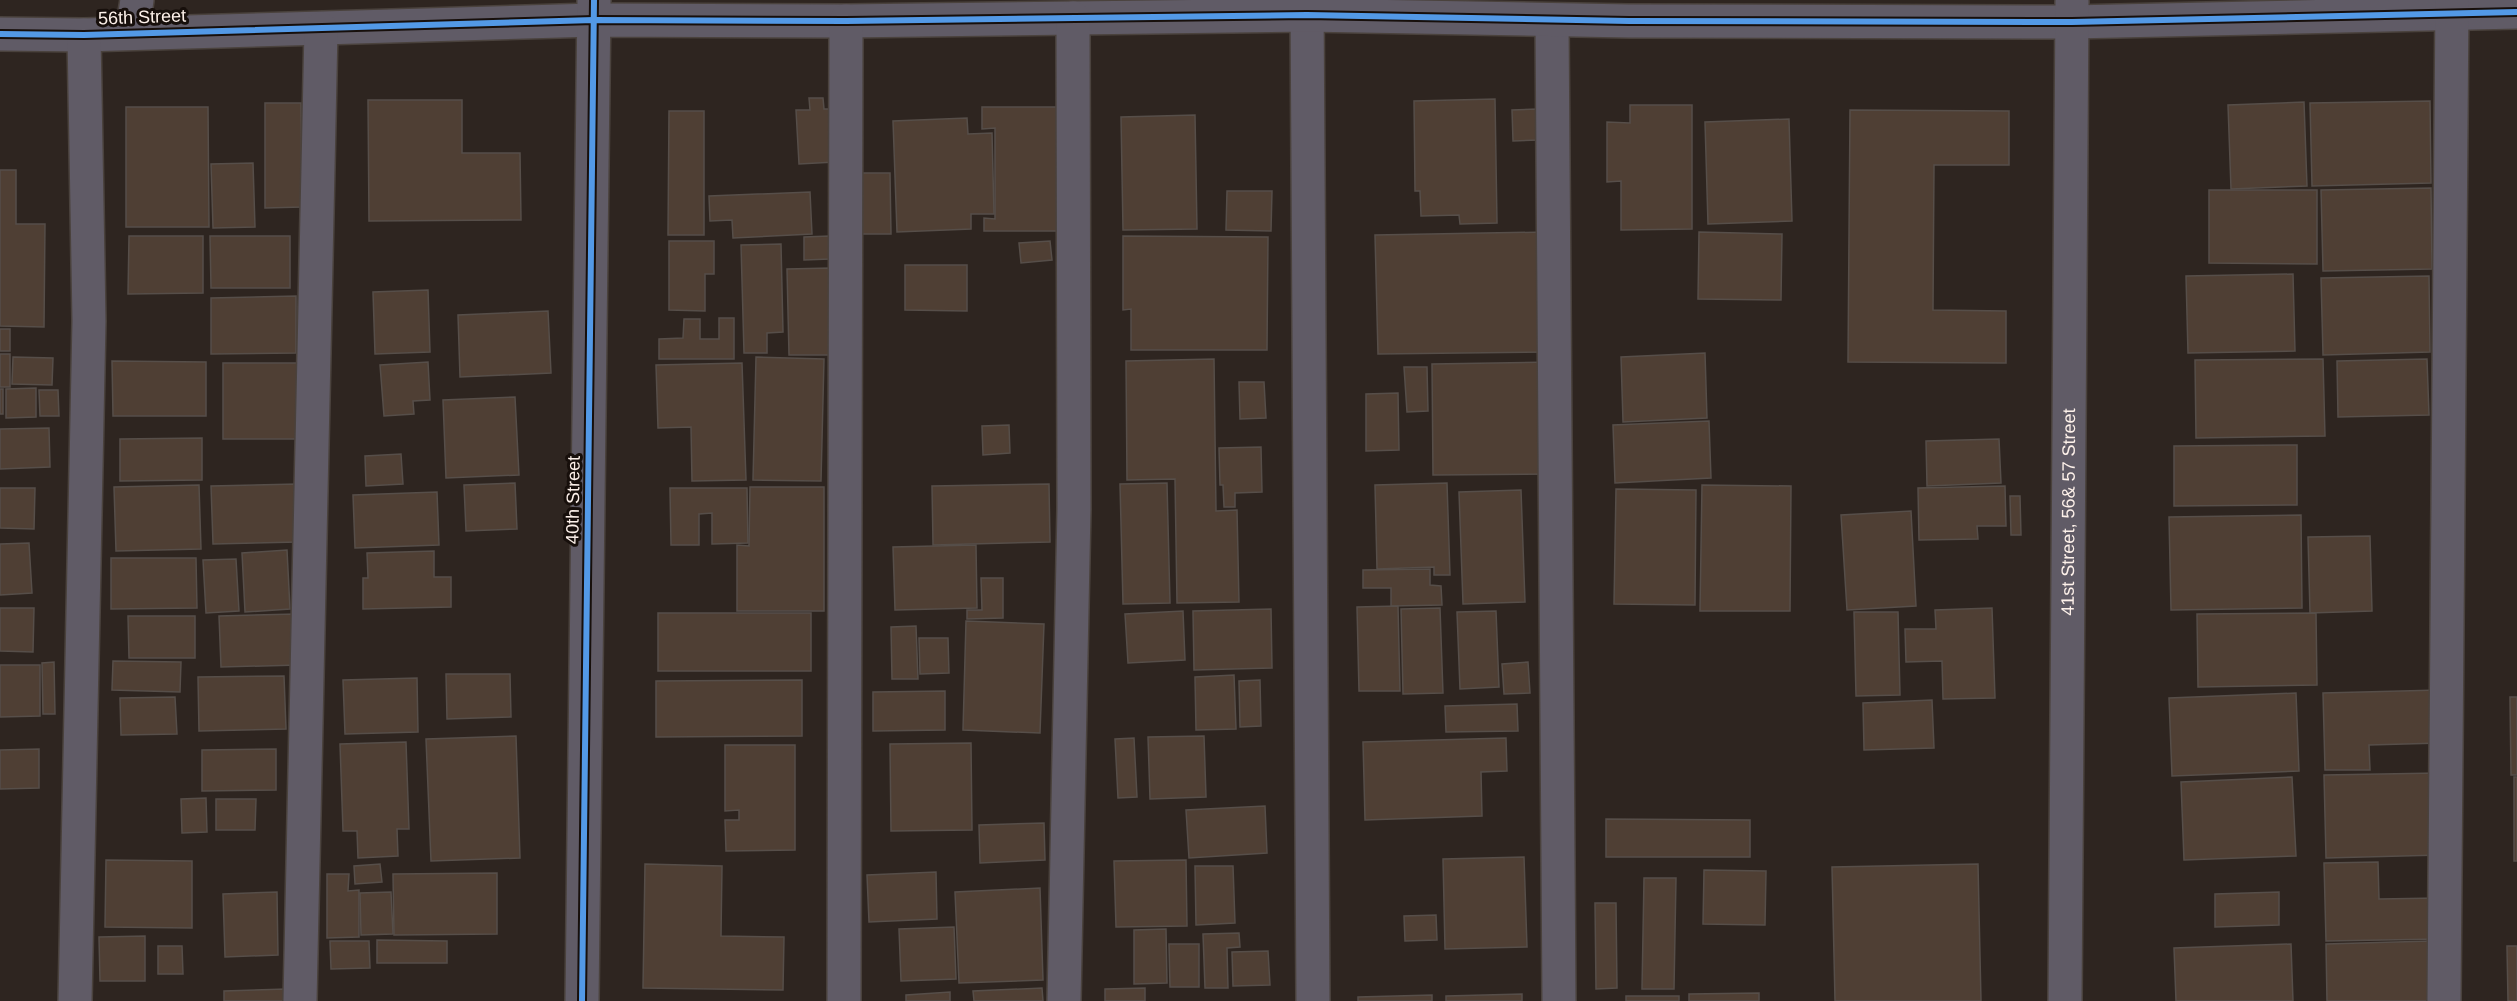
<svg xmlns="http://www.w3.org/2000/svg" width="2517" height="1001" font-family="Helvetica,sans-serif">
<rect width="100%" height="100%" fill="#2e2520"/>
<g fill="#4f3f34" stroke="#564e49" stroke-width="1.5">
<polygon points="809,98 823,98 824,109 833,109 835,162 799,164 796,110 810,110"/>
<polygon points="1495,99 1497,223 1460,224 1459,215 1421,216 1420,191 1415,191 1414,101"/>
<polygon points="368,100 462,100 462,153 520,153 521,220 369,221"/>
<polygon points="2430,101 2431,183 2312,186 2310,103"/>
<polygon points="2304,102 2307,186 2231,189 2228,105"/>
<polygon points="265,103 301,103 302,207 265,208"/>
<polygon points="1630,105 1692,105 1692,229 1621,230 1621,181 1607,182 1607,122 1630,123"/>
<polygon points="126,107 208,107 209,227 126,227"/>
<polygon points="982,107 1059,107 1060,231 984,231 984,218 995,219 995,128 982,129"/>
<polygon points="1537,109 1538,140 1513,141 1512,110"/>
<polygon points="1850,110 2009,111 2009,165 1934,165 1933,310 2006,311 2006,363 1848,362"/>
<polygon points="669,111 704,111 704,235 668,235"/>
<polygon points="1195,115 1197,229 1123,230 1121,117"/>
<polygon points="967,118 968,134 992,133 994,214 971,214 971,229 897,232 893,121"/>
<polygon points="1789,119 1792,221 1708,224 1705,122"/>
<polygon points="253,163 255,227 213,228 211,164"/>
<polygon points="0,170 16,170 16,224 45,224 44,327 0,326"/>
<polygon points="859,173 890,173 891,234 859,234"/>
<polygon points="2431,188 2432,269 2323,271 2321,190"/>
<polygon points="2209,190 2317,190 2317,264 2209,263"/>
<polygon points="1227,191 1272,191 1271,231 1226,230"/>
<polygon points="810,192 812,234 733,238 732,220 710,221 709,196"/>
<polygon points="1546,232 1547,352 1378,354 1375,235"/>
<polygon points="1699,232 1782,234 1781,300 1698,299"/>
<polygon points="129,236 203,236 203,293 128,294"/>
<polygon points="210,236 290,236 290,288 211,288"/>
<polygon points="829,236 830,259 804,260 804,237"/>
<polygon points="1123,236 1268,237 1267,350 1131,350 1131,309 1123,310"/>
<polygon points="669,241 714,241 714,274 705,274 705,311 669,310"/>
<polygon points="1050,241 1052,260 1021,263 1019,243"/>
<polygon points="781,244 783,332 767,333 767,353 744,353 741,245"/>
<polygon points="905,265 967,265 967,311 905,310"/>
<polygon points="830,268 831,355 789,355 787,269"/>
<polygon points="2293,274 2295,351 2188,353 2186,276"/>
<polygon points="2429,276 2430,352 2323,355 2321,278"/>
<polygon points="428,290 430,352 375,354 373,292"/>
<polygon points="296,296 296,353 211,354 211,298"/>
<polygon points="548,311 551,373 460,377 458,315"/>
<polygon points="719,318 734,318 734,359 659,359 659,339 683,338 684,319 700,319 700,339 719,339"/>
<rect x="0" y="329" width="10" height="22"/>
<polygon points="1705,353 1707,418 1623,422 1621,357"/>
<rect x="0" y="354" width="10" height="33"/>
<polygon points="13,357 53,358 52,385 12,384"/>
<polygon points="756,357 824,359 821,481 753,480"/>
<polygon points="1214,359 1216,511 1237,510 1239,602 1177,603 1175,479 1127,480 1126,361"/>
<polygon points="2323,359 2325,436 2196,438 2195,360"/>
<polygon points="2427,359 2429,415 2338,417 2337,361"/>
<polygon points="112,361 206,362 206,416 113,416"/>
<polygon points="428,362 430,400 413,401 414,414 384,416 380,365"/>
<polygon points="1551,362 1552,474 1433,475 1432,364"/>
<polygon points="223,363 302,363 301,439 223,439"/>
<polygon points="742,363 746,480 692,481 691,427 658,428 656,365"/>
<polygon points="1404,367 1427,367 1428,411 1407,412"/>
<polygon points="1239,382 1264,382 1266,418 1240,419"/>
<polygon points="36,388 36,417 6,418 6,389"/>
<rect x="0" y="389" width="3" height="25"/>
<polygon points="39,390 58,390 59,416 40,416"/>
<polygon points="1398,393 1399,450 1366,451 1366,394"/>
<polygon points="515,397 519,475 446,478 443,400"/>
<polygon points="1709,421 1711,478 1615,483 1613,425"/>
<polygon points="1009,425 1010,453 983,455 982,426"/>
<polygon points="49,428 50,467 0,469 0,429"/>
<polygon points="202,438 202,480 120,481 120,439"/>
<polygon points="1999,439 2001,483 1927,486 1926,441"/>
<polygon points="2297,445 2297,505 2174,506 2174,446"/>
<polygon points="1261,447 1262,492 1235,493 1235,507 1224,507 1223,485 1220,485 1219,448"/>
<polygon points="401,454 403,484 366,486 365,456"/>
<polygon points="515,483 517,529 466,531 464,485"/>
<polygon points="1167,483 1170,603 1123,604 1120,484"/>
<polygon points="1447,483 1450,575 1434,575 1434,567 1377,569 1375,485"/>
<polygon points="297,484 298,542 213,544 211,486"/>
<polygon points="1049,484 1050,542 933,545 932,486"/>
<polygon points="199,485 201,549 116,551 114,487"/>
<polygon points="1702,485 1791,486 1790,611 1700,611"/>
<polygon points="2005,486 2006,526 1977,526 1978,539 1919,540 1918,488"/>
<polygon points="750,487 824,487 824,611 737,611 737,545 749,546"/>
<polygon points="0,488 35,488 34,529 0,528"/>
<polygon points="670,488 747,488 748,543 712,544 712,513 699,514 699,545 671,545"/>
<polygon points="1616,489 1696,490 1695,605 1614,604"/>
<polygon points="1521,490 1525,602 1463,604 1459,492"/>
<polygon points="437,492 439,545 355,548 353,495"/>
<polygon points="2010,496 2020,496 2021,535 2011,535"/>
<polygon points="1911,511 1916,606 1847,610 1841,515"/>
<polygon points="2301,515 2302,608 2171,610 2169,517"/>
<polygon points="2370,536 2372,611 2310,613 2308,537"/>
<polygon points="29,543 32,593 0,595 0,544"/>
<polygon points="976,545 977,608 895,610 893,547"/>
<polygon points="287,550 290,609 245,612 242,553"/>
<polygon points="434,551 434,577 451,577 451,607 363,609 363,578 368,578 367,553"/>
<polygon points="111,558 196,558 197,608 111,609"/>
<polygon points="236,559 239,611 206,613 203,560"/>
<polygon points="1430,569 1430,585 1441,586 1442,605 1391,606 1391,588 1363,588 1363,570"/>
<polygon points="981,578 1003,578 1003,618 967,619 967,610 982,610"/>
<polygon points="1398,606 1400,691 1359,691 1357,607"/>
<polygon points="0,608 34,608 33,652 0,651"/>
<polygon points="1440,608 1443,693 1403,694 1401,609"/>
<polygon points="1992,608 1995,698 1943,699 1942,661 1906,662 1905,629 1936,629 1935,610"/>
<polygon points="1271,609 1272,668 1194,670 1193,611"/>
<polygon points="1183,611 1185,660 1128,663 1125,614"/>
<polygon points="1496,611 1499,687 1460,689 1457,612"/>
<polygon points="1854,612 1898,612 1900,695 1856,696"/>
<rect x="658" y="613" width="153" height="58"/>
<polygon points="2316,613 2317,685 2198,687 2197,614"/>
<polygon points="296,614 298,665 221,667 219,616"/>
<polygon points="128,616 195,616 195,658 129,658"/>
<polygon points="966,621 1044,624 1040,733 963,730"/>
<polygon points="916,626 918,679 892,679 891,627"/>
<polygon points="919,638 948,638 949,673 920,674"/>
<polygon points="113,661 181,662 180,692 112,690"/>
<polygon points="54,662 55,714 43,714 42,663"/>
<polygon points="1528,662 1530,693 1504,694 1502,664"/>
<polygon points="0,665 40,665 40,716 0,717"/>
<polygon points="446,674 510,674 511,717 447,719"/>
<polygon points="1234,675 1236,729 1196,730 1195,677"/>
<polygon points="284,676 286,729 199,731 198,677"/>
<polygon points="417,678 418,732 345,734 343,680"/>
<polygon points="802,680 802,736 656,737 656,681"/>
<polygon points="1260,680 1261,726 1240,727 1239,681"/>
<polygon points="2439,690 2440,743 2369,745 2370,770 2325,770 2323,693"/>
<polygon points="945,691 945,730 873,731 873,692"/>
<polygon points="2296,693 2299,771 2172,776 2169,698"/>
<polygon points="175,697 177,734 121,735 120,698"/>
<polygon points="2510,697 2517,697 2517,775 2511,775"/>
<polygon points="1932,700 1934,748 1864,750 1863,703"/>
<polygon points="1517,704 1518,731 1446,732 1445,706"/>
<polygon points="516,736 520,858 431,861 426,739"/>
<polygon points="1204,736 1206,797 1150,799 1148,737"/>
<polygon points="1134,738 1137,797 1118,798 1115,739"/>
<polygon points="1506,738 1507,771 1481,772 1482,816 1365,820 1363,742"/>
<polygon points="406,742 409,829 397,829 398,856 358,858 357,831 343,831 340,744"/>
<polygon points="971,743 972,830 891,831 890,744"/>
<polygon points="725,745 795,745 795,850 726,851 725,820 739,820 739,810 725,811"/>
<polygon points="39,749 39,788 0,789 0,750"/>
<polygon points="276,749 276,790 202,791 202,750"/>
<polygon points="2438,773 2440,855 2326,858 2324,775"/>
<polygon points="2292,777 2296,856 2184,860 2181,782"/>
<rect x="2514" y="777" width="3" height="84"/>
<polygon points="206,798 207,832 182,833 181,799"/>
<polygon points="216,799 256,799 255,830 216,830"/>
<polygon points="1265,806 1267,853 1189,858 1186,810"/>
<polygon points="1606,819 1750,820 1750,857 1606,857"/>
<polygon points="1044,823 1045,860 980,863 979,825"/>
<polygon points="1524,857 1527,947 1445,949 1443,859"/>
<polygon points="106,860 192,861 192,928 105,927"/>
<polygon points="1186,860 1187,926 1116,927 1114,861"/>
<polygon points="2378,862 2379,899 2438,898 2438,939 2326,941 2324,863"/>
<polygon points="380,864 382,882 355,884 354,866"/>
<polygon points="645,864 722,866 721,936 784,937 783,990 643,988"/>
<polygon points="1978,864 1981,1001 1835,1001 1832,867"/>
<polygon points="1195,866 1233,866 1235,923 1196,925"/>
<polygon points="1704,870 1766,871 1765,925 1703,924"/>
<polygon points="936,872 937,919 869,922 867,875"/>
<polygon points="497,873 497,934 394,935 393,874"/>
<polygon points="327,874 349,874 348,891 359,890 359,937 327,938"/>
<polygon points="1644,878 1676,878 1674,989 1642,989"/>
<polygon points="1040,888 1043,980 959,983 955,892"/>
<polygon points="277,892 278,955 225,957 223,894"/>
<polygon points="391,892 393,934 361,935 360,893"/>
<polygon points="2279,892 2279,925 2215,927 2215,894"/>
<polygon points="1595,903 1616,903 1617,988 1596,989"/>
<polygon points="1436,915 1437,940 1405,941 1404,916"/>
<polygon points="954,927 956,979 901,981 899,929"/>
<polygon points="1166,929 1167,983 1134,984 1134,930"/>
<polygon points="1239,933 1240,947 1227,948 1228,988 1205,988 1203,934"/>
<polygon points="145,936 145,981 100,981 99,937"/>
<polygon points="377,940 447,941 447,963 377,963"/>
<polygon points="330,941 369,941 370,968 331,969"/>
<polygon points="2431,941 2432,1001 2327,1001 2326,944"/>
<polygon points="1169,944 1199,944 1199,987 1170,987"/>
<polygon points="2291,944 2293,1001 2176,1001 2174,948"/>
<polygon points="158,946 182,946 183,974 158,974"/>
<polygon points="2507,946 2517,946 2517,1001 2508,1001"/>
<polygon points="1268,951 1270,985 1233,986 1232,952"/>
<polygon points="1042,988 1043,1001 974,1001 973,991"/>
<polygon points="1145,988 1145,1001 1105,1001 1105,989"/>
<polygon points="286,989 287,1001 224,1001 224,991"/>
<polygon points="950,992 950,1001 906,1001 906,995"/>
<polygon points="1759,993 1759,1001 1689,1001 1689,994"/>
<polygon points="1522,994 1522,1001 1446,1001 1446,996"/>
<polygon points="1432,995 1432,1001 1358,1001 1358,997"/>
<rect x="1626" y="996" width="53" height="5"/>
</g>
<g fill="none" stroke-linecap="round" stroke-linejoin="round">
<g stroke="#4a423d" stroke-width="36">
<g id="minor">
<polyline points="1307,0 1313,1001"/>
<polyline points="1552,20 1559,1001"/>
<polyline points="132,32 137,0"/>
<polyline points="0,34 84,35 594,20 846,21 1307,15 1629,21 2072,22 2517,12"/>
<polyline points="75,1001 89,321 84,35"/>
<polyline points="300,1001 321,29"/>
<polyline points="582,1001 594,0"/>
<polyline points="844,1001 846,21"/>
<polyline points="1064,1001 1074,509 1073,18"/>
<path id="s1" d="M2065 1001 2072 2"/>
<polyline points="2444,1001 2452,0"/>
</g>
</g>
<use href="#minor" stroke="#605b66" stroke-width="33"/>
<g stroke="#170f0b" stroke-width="10">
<g id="cycleway">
<polyline points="0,34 84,35 594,20 846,21 1307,15 1629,21 2072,22 2517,12"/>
<polyline points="582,1001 594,0"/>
</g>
</g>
<use href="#cycleway" stroke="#5399e6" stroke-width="6"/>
</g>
<g text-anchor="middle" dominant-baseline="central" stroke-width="6" stroke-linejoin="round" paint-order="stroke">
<g font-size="18" fill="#fdf1ea" stroke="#170f0b">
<text transform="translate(142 17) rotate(-2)">56th Street</text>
<text transform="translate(573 500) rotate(-89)">40th Street</text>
<text stroke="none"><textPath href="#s1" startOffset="489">41st Street, 56&amp; 57 Street</textPath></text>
</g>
</g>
</svg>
